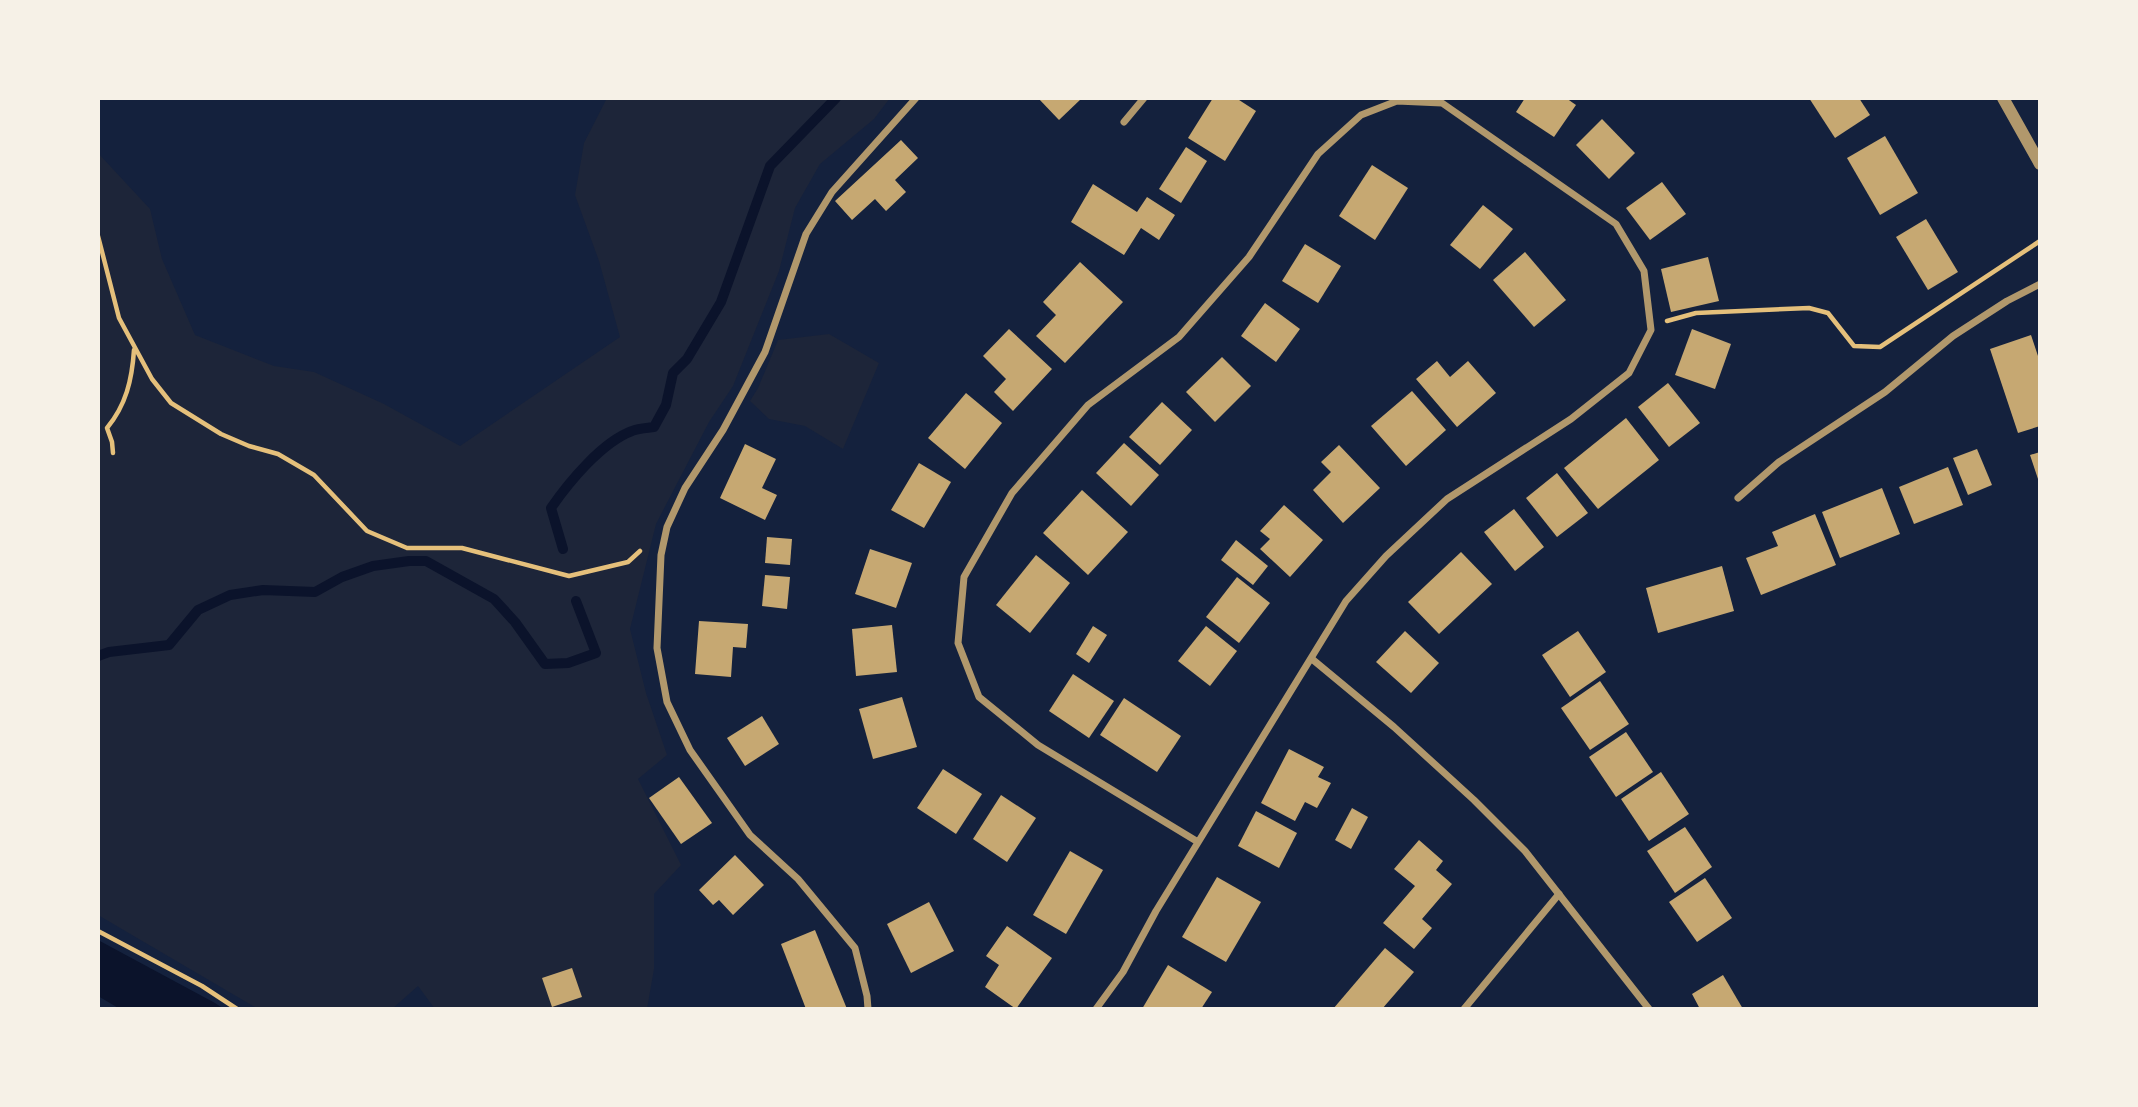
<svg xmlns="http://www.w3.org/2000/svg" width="2138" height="1107" font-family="Poppins,sans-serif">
<rect width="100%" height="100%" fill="#14213d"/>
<g fill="#1d2539">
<polygon points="607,98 890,98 874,119 820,164 795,208 779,271 733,386 709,422 656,524 630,629 646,693 667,755 638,779 681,865 654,894 654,969 647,1009 435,1009 418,986 392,1009 258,1009 98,915 98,153 150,209 162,259 195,335 274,366 314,372 384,404 460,446 620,337 599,261 575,195 584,143"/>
<polygon points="829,334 879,363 843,449 805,426 769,419 750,401 758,388 778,340"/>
</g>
<polygon fill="#0b132b" points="98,940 215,1003 224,1009 120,1009 98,996"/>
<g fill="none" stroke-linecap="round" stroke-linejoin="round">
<g stroke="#0b132b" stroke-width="10">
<path d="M563 549 551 508C569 482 602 442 632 431 639 428 647 428 654 427L666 405 673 373 687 359 721 302 770 166 836 98"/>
<polyline points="98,656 109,652 169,645 198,610 230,595 263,590 315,592 342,577 373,566 409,561 426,561 494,599 515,622 545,664 568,663 596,653 576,601"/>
</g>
</g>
<g fill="#c6a872">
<polygon points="1038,98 1082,98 1059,120"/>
<polygon points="1213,98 1236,98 1256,111 1225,161 1188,138"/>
<polygon points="1525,98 1566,98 1576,105 1554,137 1516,112"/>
<polygon points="1809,98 1859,98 1870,115 1835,138"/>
<polygon points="1602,119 1635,153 1609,179 1576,145"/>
<polygon points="1885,136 1918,193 1880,215 1847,158"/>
<polygon points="901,140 918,158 895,180 906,192 886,211 875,199 852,220 835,201"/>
<polygon points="1186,147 1207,161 1181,203 1159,189"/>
<polygon points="1372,165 1408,188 1375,240 1339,216"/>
<polygon points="1662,182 1686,214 1650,240 1626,208"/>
<polygon points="1093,184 1137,212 1147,197 1175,215 1159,240 1141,228 1124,255 1071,222"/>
<polygon points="1483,205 1513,229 1480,269 1450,245"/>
<polygon points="1926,219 1958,272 1928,290 1896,237"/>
<polygon points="1305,244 1341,266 1318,303 1282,281"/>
<polygon points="1525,252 1566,300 1534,327 1493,280"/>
<polygon points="1708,257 1719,301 1671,312 1661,269"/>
<polygon points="1080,262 1123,302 1065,363 1036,336 1056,315 1043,302"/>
<polygon points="1265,303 1300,329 1276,362 1241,336"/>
<polygon points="1009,329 1052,369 1013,411 994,392 1006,379 983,356"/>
<polygon points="1692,329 1731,344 1715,389 1675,375"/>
<polygon points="2031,335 2040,362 2040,426 2018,433 1990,349"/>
<polygon points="1222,357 1251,386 1215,422 1186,392"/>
<polygon points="1437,361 1450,377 1468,361 1496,393 1457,427 1416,379"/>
<polygon points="1668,383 1700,423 1669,447 1638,407"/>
<polygon points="1412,391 1446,430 1406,466 1371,426"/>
<polygon points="966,393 1002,423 965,469 928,438"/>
<polygon points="1162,402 1192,430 1160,465 1129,437"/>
<polygon points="1626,418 1659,460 1598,509 1564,468"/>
<polygon points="1124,443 1159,475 1131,506 1096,473"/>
<polygon points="745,444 776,459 762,488 777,495 765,520 720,498"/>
<polygon points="1339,445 1380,488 1343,523 1313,490 1331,472 1321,462"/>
<polygon points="1977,449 1992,485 1968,495 1953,458"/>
<polygon points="2040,452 2040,485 2030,455"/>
<polygon points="919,463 951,482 924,528 891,510"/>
<polygon points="1948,467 1963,505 1914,524 1899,487"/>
<polygon points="1557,473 1588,513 1557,537 1526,498"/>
<polygon points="1882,488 1900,534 1840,558 1822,512"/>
<polygon points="1082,490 1128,532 1088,575 1043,533"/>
<polygon points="1284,505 1323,540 1290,577 1260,549 1270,539 1260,531"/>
<polygon points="1514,509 1544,547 1515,571 1484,532"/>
<polygon points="1815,514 1836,565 1761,595 1746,558 1778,546 1772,532"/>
<polygon points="767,537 792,539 790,565 765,563"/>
<polygon points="1236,540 1268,566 1253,585 1221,560"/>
<polygon points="870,549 912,563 896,608 855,594"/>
<polygon points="1461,552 1492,584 1439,634 1408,602"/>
<polygon points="1036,555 1070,583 1030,633 996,605"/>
<polygon points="1722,566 1734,611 1658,633 1646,588"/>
<polygon points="765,575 790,577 787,609 762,606"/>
<polygon points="1237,577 1270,603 1239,643 1206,617"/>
<polygon points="699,621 748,624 746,648 733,647 731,677 695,674"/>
<polygon points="892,625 897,672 856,676 852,629"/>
<polygon points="1093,626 1107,635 1089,663 1076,654"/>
<polygon points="1206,626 1237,651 1210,686 1178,661"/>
<polygon points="1405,631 1439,663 1411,693 1376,662"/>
<polygon points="1578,631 1606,672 1570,697 1542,655"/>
<polygon points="1073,674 1114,701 1089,738 1049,711"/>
<polygon points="1600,681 1629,724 1590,750 1561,708"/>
<polygon points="902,697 917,747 873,759 859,709"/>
<polygon points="1124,698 1181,736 1157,772 1100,735"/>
<polygon points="762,716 779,744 745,766 727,738"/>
<polygon points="1626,732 1653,772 1616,797 1589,757"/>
<polygon points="1289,749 1324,767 1318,777 1331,783 1317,808 1305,802 1295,821 1261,803"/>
<polygon points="943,769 982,794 956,834 917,808"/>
<polygon points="1661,772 1689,814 1649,841 1621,799"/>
<polygon points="679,777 712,823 681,844 649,798"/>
<polygon points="1001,795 1036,818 1007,862 973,839"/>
<polygon points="1352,808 1368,817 1351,849 1335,840"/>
<polygon points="1256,811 1297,833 1279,868 1238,846"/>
<polygon points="1685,827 1712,867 1675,893 1647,851"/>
<polygon points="1419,840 1443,861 1436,870 1452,884 1422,919 1432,928 1414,949 1383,923 1415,886 1394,869"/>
<polygon points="1070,851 1103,870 1066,934 1033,915"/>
<polygon points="735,855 764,885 733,915 719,900 713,905 699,890"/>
<polygon points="1217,877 1261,902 1226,962 1182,937"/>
<polygon points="1705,878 1732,918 1697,942 1669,902"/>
<polygon points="929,902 954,951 911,973 887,924"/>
<polygon points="1007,926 1052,958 1016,1009 985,987 999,965 986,956"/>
<polygon points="815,930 847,1009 806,1009 781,944"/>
<polygon points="1385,948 1414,972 1382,1009 1333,1009"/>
<polygon points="1168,965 1212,992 1201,1009 1142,1009"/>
<polygon points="572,968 582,997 552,1007 542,978"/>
<polygon points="1723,975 1743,1009 1700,1009 1692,994"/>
</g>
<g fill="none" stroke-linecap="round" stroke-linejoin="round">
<g stroke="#e5c07b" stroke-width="4.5">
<polyline points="98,236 119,318 152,379 171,403 221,434 249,446 278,454 314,475 367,531 407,548 462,548 569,576 628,562 640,551"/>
<polyline points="1667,321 1696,313 1809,308 1828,313 1854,346 1880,347 2040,241"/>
<path d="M113 453 112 442 107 428C126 405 132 380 134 350"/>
<polyline points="98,931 202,986 237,1009"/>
</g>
<g stroke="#b1986c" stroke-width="7">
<polyline points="1124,122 1144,98"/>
<polyline points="1738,498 1779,462 1885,392 1953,336 2007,301 2040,284"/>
<polyline points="1312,659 1394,727 1474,800 1525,851 1649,1009"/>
<polyline points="868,1009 867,996 855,948 798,879 750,835 690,750 667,702 657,648 661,555 667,527 685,488 723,430 765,352 806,234 832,192 916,98"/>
<polyline points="1096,1009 1123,972 1156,911 1346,601 1386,556 1447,499 1571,419 1629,373 1651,330 1644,271 1616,224 1442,103 1397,101 1361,115 1318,154 1249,257 1179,337 1088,405 1012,493 964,577 958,643 979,697 1038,745 1198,842"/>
<polyline points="1464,1009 1559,894"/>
</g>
<polyline stroke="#b1986c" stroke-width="12" points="2003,98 2040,164"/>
</g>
<rect width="2138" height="1107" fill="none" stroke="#f6f1e7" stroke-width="200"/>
</svg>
